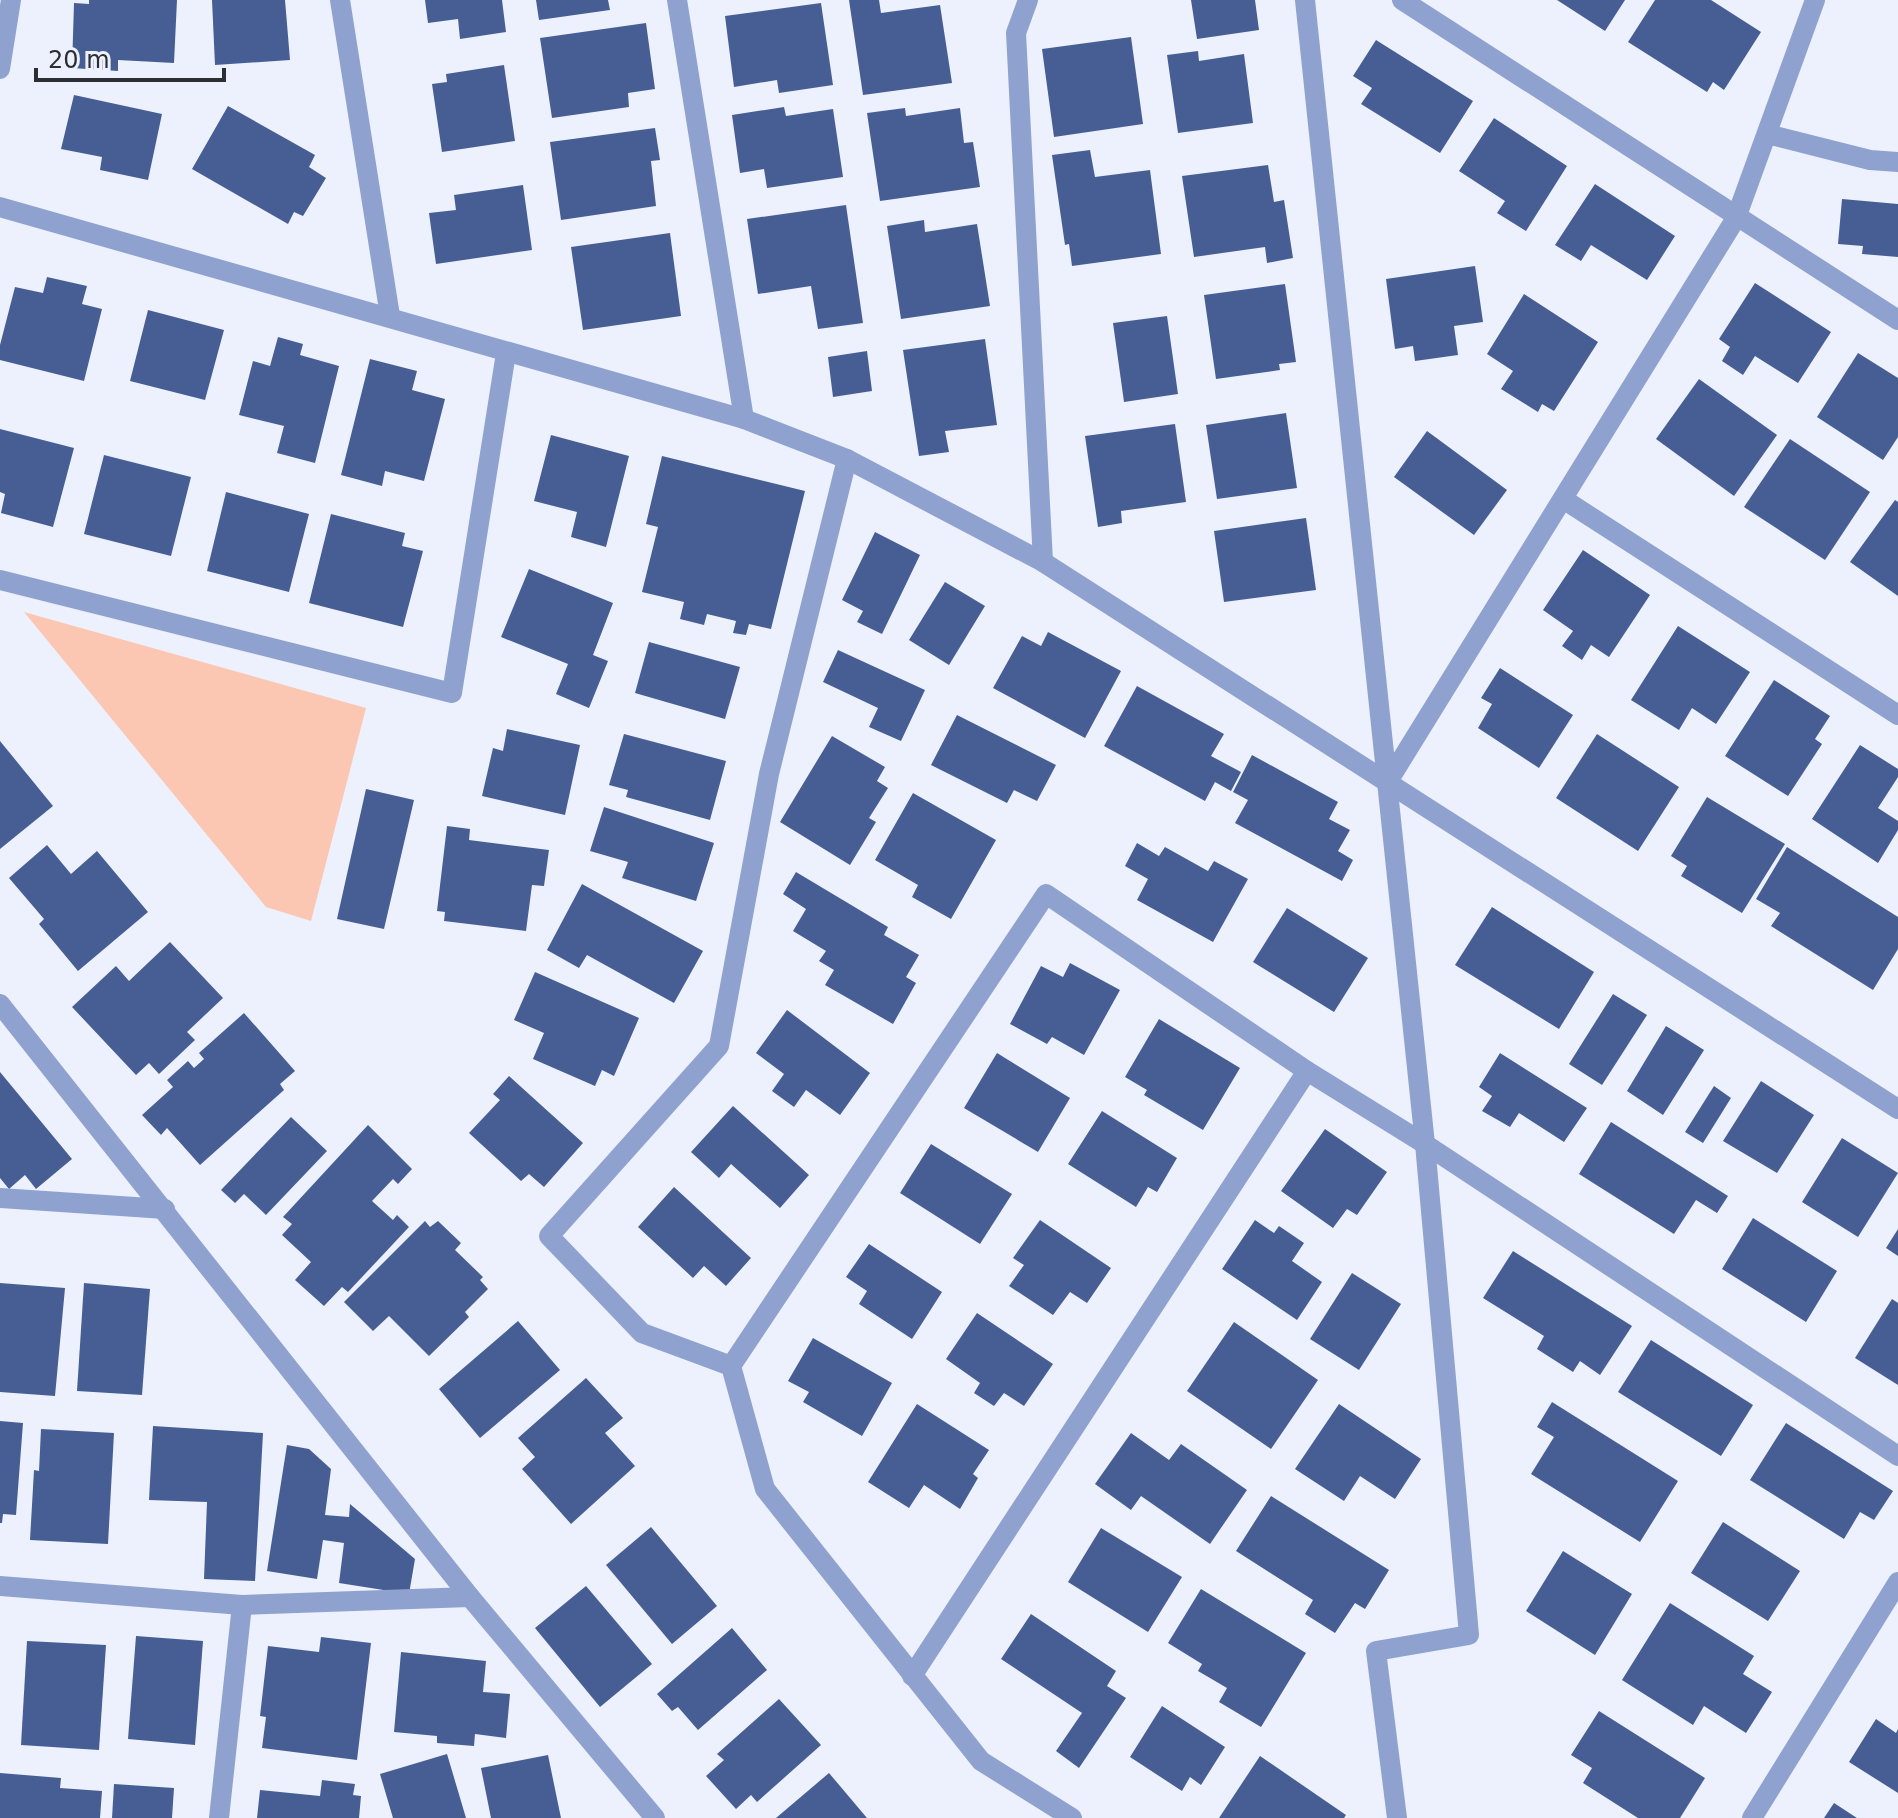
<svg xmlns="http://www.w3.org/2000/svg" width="1898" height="1818" font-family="'DejaVu Sans',sans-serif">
<rect width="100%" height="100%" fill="#ecf1fd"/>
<polygon fill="#fcc7b2" points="24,612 366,708 311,921 266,907"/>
<g fill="#475e95">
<polygon points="89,0 177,0 174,63 118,60 118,71 72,68 74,3 89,4"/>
<polygon points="212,0 285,0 290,60 215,65"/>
<polygon points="425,0 502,0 506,32 460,39 458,19 428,23"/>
<polygon points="536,0 608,0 610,10 539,20"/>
<polygon points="849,0 879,0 881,13 940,5 952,83 863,95"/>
<polygon points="1191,0 1255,0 1259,30 1197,39"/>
<polygon points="1557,0 1625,0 1605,31"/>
<polygon points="1655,0 1711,0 1761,32 1724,90 1713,82 1707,92 1628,42"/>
<polygon points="821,3 833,85 779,93 777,80 734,87 725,16"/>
<polygon points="646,23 655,89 628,93 629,107 552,118 540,38"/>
<polygon points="1131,37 1143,124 1054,137 1042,49"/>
<polygon points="1376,40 1473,101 1440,153 1361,104 1372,88 1353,76"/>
<polygon points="1198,51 1199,61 1244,54 1253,123 1178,133 1167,55"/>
<polygon points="504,65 515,141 442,152 432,84 447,82 446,74"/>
<polygon points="74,95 162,114 148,180 100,170 102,157 61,149"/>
<polygon points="228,106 315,155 309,167 326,178 303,216 294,212 288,224 192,169"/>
<polygon points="784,107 786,116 833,109 843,177 767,188 764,169 740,173 732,115"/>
<polygon points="905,108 906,116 960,108 964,143 973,142 980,187 880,201 867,113"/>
<polygon points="1494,118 1567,166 1526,231 1497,213 1505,201 1459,171"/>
<polygon points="655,128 660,160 651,161 656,206 561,220 550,142"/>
<polygon points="1090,150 1095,177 1150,170 1161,254 1072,266 1069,244 1065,245 1052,155"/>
<polygon points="1268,165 1274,202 1284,200 1293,258 1267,263 1265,247 1194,257 1182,176"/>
<polygon points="1595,184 1675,236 1647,280 1591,245 1581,261 1555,245"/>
<polygon points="523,185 532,250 436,264 429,213 456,210 454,195"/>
<polygon points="1842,199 1898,204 1898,257 1862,254 1863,246 1838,244"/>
<polygon points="846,205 863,323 818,329 811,286 758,294 747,219"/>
<polygon points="924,220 925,232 977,224 990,306 901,319 887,226"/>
<polygon points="670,233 681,316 583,330 571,247"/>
<polygon points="1475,266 1483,322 1454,326 1458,355 1415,361 1413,346 1395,349 1386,279"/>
<polygon points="47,277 87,286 82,304 102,309 84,381 0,360 0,345 15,287 43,293"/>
<polygon points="1755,283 1831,332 1798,383 1755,356 1743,375 1722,361 1730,347 1719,339"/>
<polygon points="1285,284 1296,362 1279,364 1280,370 1216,379 1204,295"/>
<polygon points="1524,294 1598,342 1554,411 1542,404 1538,412 1501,389 1513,371 1487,354"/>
<polygon points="148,310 224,330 205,400 130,381"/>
<polygon points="1167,316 1178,394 1124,402 1113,323"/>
<polygon points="278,337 303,344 300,355 339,366 315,463 277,453 284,426 239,415 253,361 270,366"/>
<polygon points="985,339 997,425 945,431 949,452 919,456 903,350"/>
<polygon points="867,351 872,391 833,397 828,357"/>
<polygon points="1858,353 1898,378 1898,437 1883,460 1817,417"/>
<polygon points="370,359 417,371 412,390 445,399 424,481 385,471 382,486 341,475"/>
<polygon points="1699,379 1777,435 1734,496 1656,439"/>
<polygon points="1286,413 1297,488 1217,499 1206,425"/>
<polygon points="1175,424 1186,502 1121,511 1122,523 1098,527 1085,436"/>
<polygon points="0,429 74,448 53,527 1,513 5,494 0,492"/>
<polygon points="1427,431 1507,490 1474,535 1394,477"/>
<polygon points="551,435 629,456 606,547 571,537 577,512 534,501"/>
<polygon points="1790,439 1870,492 1825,560 1744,507"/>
<polygon points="104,455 191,477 171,556 84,534"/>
<polygon points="662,456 805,491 771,629 749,624 746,635 733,633 736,621 707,614 704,625 680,619 684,602 642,592 658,527 646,524"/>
<polygon points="226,492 309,514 289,592 207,571"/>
<polygon points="1895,500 1898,502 1898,596 1850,562"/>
<polygon points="331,514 405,533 402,546 423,551 403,627 309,603"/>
<polygon points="1306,518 1316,590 1224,602 1214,531"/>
<polygon points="875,532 920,555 882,634 857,622 863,611 842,600"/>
<polygon points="1583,550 1650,595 1609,657 1591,645 1582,660 1562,646 1573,631 1543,610"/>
<polygon points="529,569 613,603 593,655 608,661 589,708 556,694 568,664 501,637"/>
<polygon points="945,582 985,606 949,665 909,640"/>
<polygon points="1678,626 1750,672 1716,724 1692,708 1679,730 1631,700"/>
<polygon points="1048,632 1121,671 1085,738 993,688 1022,636 1041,646"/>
<polygon points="649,642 740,667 725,719 635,693"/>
<polygon points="838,650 925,690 901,741 869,727 878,708 823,682"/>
<polygon points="1500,668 1573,715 1539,768 1478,728 1492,704 1481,698"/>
<polygon points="1774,680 1830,716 1815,739 1822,744 1788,796 1725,756"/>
<polygon points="1137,686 1224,734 1211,756 1241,772 1231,791 1215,782 1205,801 1104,746"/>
<polygon points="957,715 1056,765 1037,801 1014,790 1007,803 931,765"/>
<polygon points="507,729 580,745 565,815 482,796 493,748 503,751"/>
<polygon points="624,734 726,761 710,820 626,797 628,790 609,785"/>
<polygon points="1597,734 1679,787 1638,851 1556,798"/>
<polygon points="832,736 885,767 877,781 888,788 869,818 876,822 850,865 780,822"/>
<polygon points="0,741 53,806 0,849"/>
<polygon points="1860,745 1898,769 1898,777 1878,808 1898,821 1898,830 1878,863 1812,819"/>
<polygon points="1252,755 1338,802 1329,819 1350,830 1338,851 1353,860 1342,881 1235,823 1248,800 1233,792"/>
<polygon points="366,789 414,800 384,929 337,919"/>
<polygon points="913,793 996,840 951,919 912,897 918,885 875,860"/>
<polygon points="1707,797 1785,844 1742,913 1681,876 1687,866 1671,856"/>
<polygon points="604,807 714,843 696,901 622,878 628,862 590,851"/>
<polygon points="447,826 470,829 469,840 549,850 544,886 532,885 526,931 444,921 445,912 437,911"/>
<polygon points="1137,843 1159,856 1165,847 1208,871 1214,861 1248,879 1213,942 1137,900 1148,879 1125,866"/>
<polygon points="47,845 71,874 97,851 148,912 78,971 39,924 44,919 9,878"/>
<polygon points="1787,847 1898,917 1898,949 1873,990 1771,926 1780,913 1756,899"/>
<polygon points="796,872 888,927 884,935 919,955 906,977 916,983 893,1024 825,985 834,970 819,961 826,951 793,931 806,909 783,894"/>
<polygon points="582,884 703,951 674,1003 587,955 579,968 547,950"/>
<polygon points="1492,907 1594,972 1559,1029 1455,965"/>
<polygon points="1287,908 1368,958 1334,1012 1253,962"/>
<polygon points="170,942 223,998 187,1032 195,1040 159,1074 149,1063 136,1075 72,1007 116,966 129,981"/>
<polygon points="1070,963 1120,990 1084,1055 1052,1037 1047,1044 1010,1024 1041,966 1063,977"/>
<polygon points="535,972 639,1018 614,1076 602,1070 595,1086 533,1059 544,1033 514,1020"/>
<polygon points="1613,994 1647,1015 1602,1085 1569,1064"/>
<polygon points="787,1010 870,1073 840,1115 806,1090 794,1107 772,1091 784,1074 756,1053"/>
<polygon points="244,1013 295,1071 280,1084 284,1090 200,1165 167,1128 161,1135 142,1115 173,1087 167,1080 188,1061 194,1068 204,1059 199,1053"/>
<polygon points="1159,1019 1240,1068 1203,1130 1144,1095 1147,1090 1125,1077"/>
<polygon points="1666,1026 1704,1050 1663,1115 1627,1091"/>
<polygon points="997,1053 1070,1098 1038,1152 964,1108"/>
<polygon points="1500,1053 1587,1108 1564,1142 1519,1113 1510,1127 1482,1111 1492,1096 1479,1087"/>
<polygon points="0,1072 72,1159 36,1189 25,1175 9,1189 0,1178"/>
<polygon points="509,1076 583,1143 544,1187 529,1174 521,1181 469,1133 500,1100 493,1094"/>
<polygon points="1761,1081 1814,1115 1777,1173 1723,1141"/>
<polygon points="1714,1086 1731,1098 1703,1143 1685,1132"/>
<polygon points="733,1106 809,1175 780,1208 731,1164 719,1178 691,1152"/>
<polygon points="1102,1111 1177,1158 1157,1192 1148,1187 1136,1207 1068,1164"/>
<polygon points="291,1117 327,1151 266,1215 244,1194 235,1203 221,1190"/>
<polygon points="1611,1122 1728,1196 1717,1213 1696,1200 1674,1234 1579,1174"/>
<polygon points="368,1125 412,1169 398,1184 393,1179 372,1201 393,1220 397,1215 409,1227 348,1292 342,1287 324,1306 295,1280 311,1262 282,1235 292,1224 283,1217"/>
<polygon points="1325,1129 1387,1172 1357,1215 1347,1209 1333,1228 1281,1191"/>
<polygon points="1842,1138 1898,1173 1858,1237 1802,1202"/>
<polygon points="931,1144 1012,1194 980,1244 900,1193"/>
<polygon points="674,1187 751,1258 726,1286 704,1266 693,1278 638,1227"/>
<polygon points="1753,1218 1837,1271 1806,1322 1722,1269"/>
<polygon points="1040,1220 1111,1268 1087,1303 1070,1292 1053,1315 1009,1286 1024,1265 1013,1258"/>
<polygon points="1255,1220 1274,1233 1279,1226 1304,1243 1292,1261 1322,1282 1297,1320 1222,1269"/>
<polygon points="425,1221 430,1227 438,1221 461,1243 455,1250 483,1277 480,1280 488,1289 465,1312 469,1317 429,1356 389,1316 373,1331 344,1302"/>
<polygon points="1898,1229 1898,1256 1886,1248"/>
<polygon points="869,1244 942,1292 912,1339 859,1304 867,1291 846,1277"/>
<polygon points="1513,1251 1632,1326 1600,1375 1580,1361 1573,1372 1537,1349 1544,1336 1483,1298"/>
<polygon points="1352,1273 1401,1304 1359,1370 1310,1339"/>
<polygon points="0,1283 65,1288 55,1396 0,1392"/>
<polygon points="84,1283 150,1289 142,1395 77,1391"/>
<polygon points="1892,1299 1898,1303 1898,1385 1855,1358"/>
<polygon points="977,1313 1053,1364 1024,1406 1004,1393 994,1406 974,1393 980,1383 946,1359"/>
<polygon points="518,1321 560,1370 480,1438 439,1389"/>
<polygon points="1234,1322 1318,1380 1271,1449 1187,1391"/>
<polygon points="813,1338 892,1383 862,1436 803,1402 809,1392 788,1381"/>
<polygon points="1651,1340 1753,1405 1721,1456 1618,1392"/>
<polygon points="586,1378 623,1418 605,1433 635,1466 571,1524 522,1469 535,1457 518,1438"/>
<polygon points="1552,1402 1678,1481 1640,1542 1531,1474 1554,1437 1537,1427"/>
<polygon points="917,1404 989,1450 973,1474 978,1478 960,1509 924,1485 909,1508 868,1482"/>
<polygon points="1339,1404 1421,1459 1395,1499 1360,1476 1344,1501 1295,1469"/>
<polygon points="0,1421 23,1423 16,1515 3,1514 2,1523 0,1523"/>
<polygon points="1786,1423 1893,1491 1874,1520 1860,1512 1844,1539 1750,1480"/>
<polygon points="153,1426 263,1433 255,1581 204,1579 207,1502 149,1500"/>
<polygon points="41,1429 114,1433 108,1544 30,1540 34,1470 39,1471"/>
<polygon points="1131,1433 1169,1460 1181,1444 1247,1490 1210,1544 1141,1496 1131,1510 1095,1484"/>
<polygon points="287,1445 309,1449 331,1469 325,1515 349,1517 350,1504 415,1559 409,1594 339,1583 344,1543 323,1540 317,1579 267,1571"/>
<polygon points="1271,1496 1389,1570 1365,1609 1355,1603 1335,1633 1305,1614 1313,1600 1236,1551"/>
<polygon points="1723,1522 1800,1571 1768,1621 1691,1573"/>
<polygon points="651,1527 717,1606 672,1644 606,1565"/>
<polygon points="1101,1528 1182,1577 1148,1632 1068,1582"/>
<polygon points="1563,1551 1632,1594 1595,1655 1526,1611"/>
<polygon points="586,1586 652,1664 600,1707 535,1628"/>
<polygon points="1201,1589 1306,1653 1261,1727 1219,1702 1227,1688 1198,1671 1202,1664 1168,1643"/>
<polygon points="1670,1603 1754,1656 1743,1674 1772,1692 1746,1733 1704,1706 1693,1725 1622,1680"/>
<polygon points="1031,1614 1116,1671 1107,1686 1126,1698 1079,1768 1056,1751 1082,1713 1001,1659"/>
<polygon points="732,1628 767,1670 698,1730 678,1707 672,1711 657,1694"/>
<polygon points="136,1636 203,1641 195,1745 128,1739"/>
<polygon points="321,1637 371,1643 357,1760 262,1748 266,1717 260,1716 268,1646 319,1652"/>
<polygon points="27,1641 106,1645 99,1750 21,1745"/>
<polygon points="401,1652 486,1661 483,1692 510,1694 506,1738 475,1734 474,1746 437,1743 437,1736 394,1732"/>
<polygon points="779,1699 821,1745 757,1802 751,1795 736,1809 706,1776 724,1760 717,1754"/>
<polygon points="1162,1706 1225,1747 1201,1785 1190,1777 1182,1791 1130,1757"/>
<polygon points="1599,1711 1705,1778 1680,1818 1638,1818 1583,1783 1592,1768 1571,1755"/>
<polygon points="1876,1719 1896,1733 1898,1729 1898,1793 1849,1762"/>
<polygon points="447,1754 466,1818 393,1818 380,1774"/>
<polygon points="548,1755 561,1818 491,1818 481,1768"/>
<polygon points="1260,1756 1346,1815 1344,1818 1219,1818"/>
<polygon points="0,1773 61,1778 60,1788 102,1791 100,1818 0,1818"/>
<polygon points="829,1773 867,1818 776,1818"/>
<polygon points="322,1780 355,1784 353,1795 361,1796 359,1818 257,1818 260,1790 320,1796"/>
<polygon points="114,1784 174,1788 172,1818 112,1818"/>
<polygon points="1834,1803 1857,1818 1824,1818"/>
</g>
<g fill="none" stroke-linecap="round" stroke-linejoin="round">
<g stroke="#8fa2cf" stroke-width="20">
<polyline points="340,0 390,316"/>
<polyline points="677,0 744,419"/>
<polyline points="1028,0 1016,33 1043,562"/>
<polyline points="1305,0 1425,1144 1469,1635 1376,1651 1397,1818"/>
<polyline points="1402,0 1898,320"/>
<polyline points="0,69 11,0"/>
<polyline points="1767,134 1870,160 1898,162"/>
<polyline points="0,207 744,419 847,459 1043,562 1898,1109"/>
<polyline points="847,459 769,774 719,1046 549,1236 642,1333 731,1366 765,1489 981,1761 1072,1818"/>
<polyline points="1563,499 1898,715"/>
<polyline points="0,580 452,693 506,353"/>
<polyline points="1387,783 1736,218 1815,0"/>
<polyline points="0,1004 470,1597 655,1818"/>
<polyline points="0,1198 165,1209"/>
<polyline points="731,1366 1046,894 1307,1071 1425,1144 1898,1456"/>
<polyline points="0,1586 242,1605 470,1597"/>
<polyline points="912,1676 1307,1071"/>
<polyline points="219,1818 242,1605"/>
<polyline points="1752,1818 1898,1582"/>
</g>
</g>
<path d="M36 68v12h188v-12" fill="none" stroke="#2c2e34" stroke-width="4"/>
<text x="48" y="68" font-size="24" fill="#2c2e34" stroke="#ecf1fd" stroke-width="6" paint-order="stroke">20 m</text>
</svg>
